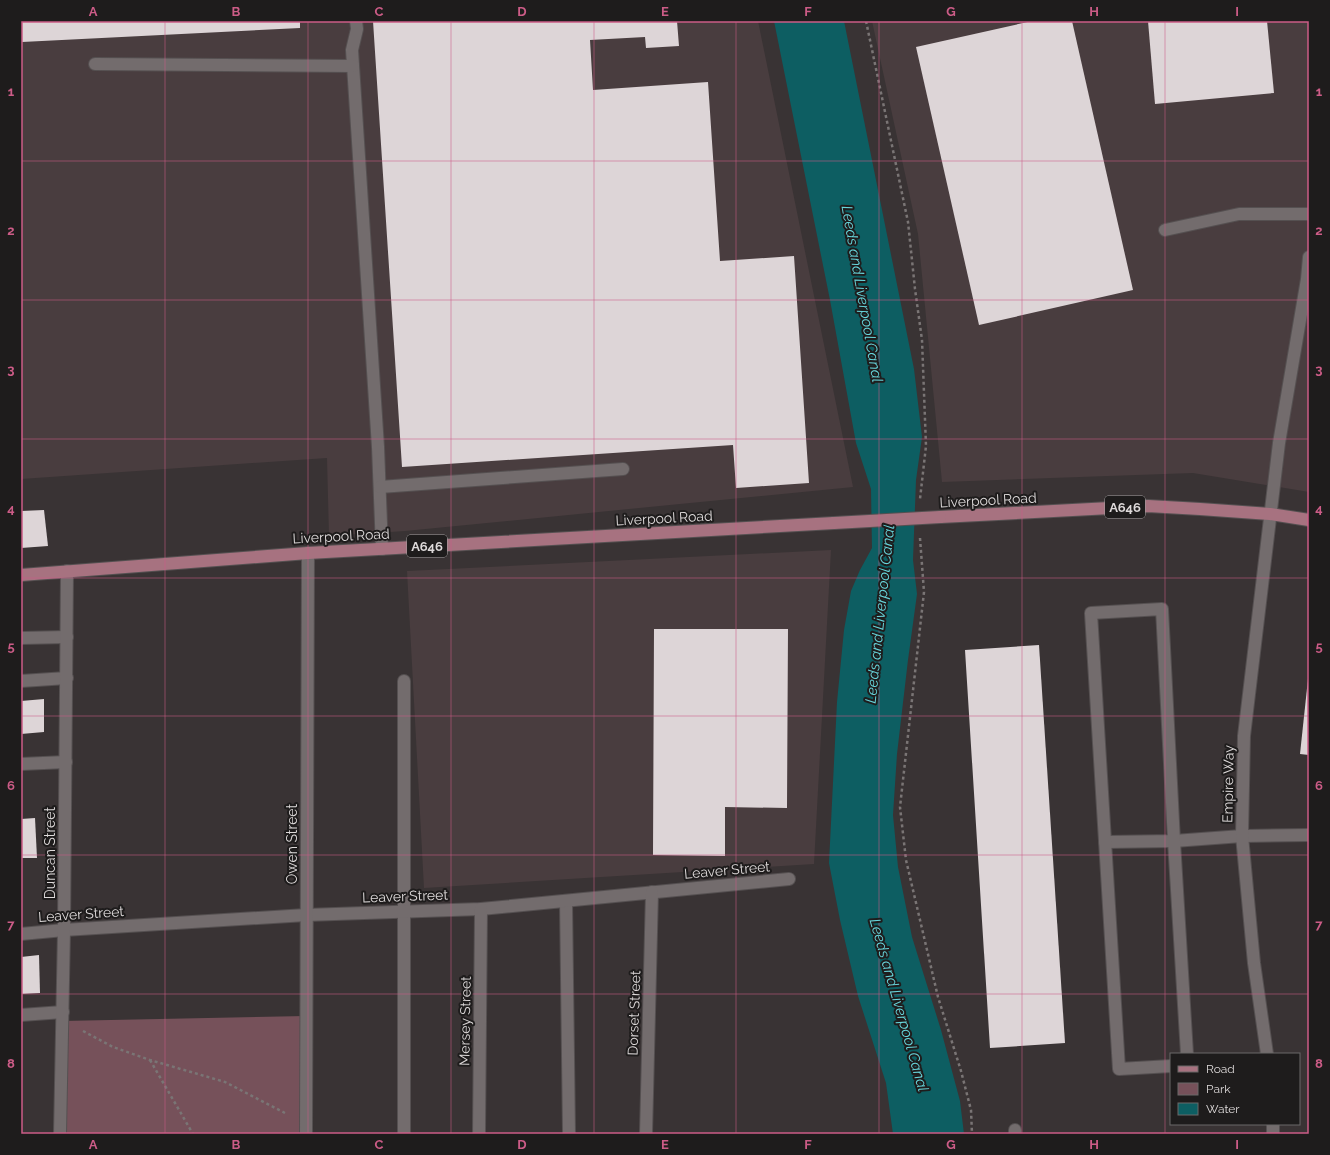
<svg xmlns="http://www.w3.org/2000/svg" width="1330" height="1155" font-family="Raleway,sans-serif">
<rect width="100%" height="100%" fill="#393334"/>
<g fill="#493d3f">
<polygon points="21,21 758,21 853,487 405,531 329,536 327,458 21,479"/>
<polygon points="872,21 1309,21 1309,492 1193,473 942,482 918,234"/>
<polygon points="831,550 814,864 424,888 407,571"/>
</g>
<polygon fill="#76515a" points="306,1016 306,1134 60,1134 62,1021"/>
<polygon fill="#0d5e62" points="774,21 844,21 914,369 922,437 916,480 913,560 917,594 908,660 897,754 893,815 898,867 912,937 941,1030 960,1101 964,1134 893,1134 886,1083 858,996 840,920 829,863 837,702 844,630 851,591 860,570 872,548 871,489 856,443 830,300"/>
<g fill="#ddd5d7">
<polygon points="22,21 300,21 300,28 22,42"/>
<polygon points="373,21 677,21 679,46 646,48 645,37 590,40 593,90 708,82 720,261 794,256 809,483 736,488 733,445 402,467"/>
<polygon points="1032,21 1072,21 1133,290 979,325 916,47"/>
<polygon points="1148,21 1267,21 1274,93 1155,104"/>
<polygon points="44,510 48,546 21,548 21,511"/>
<polygon points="654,629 788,629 787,808 725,807 725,856 653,855"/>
<polygon points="1039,645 1065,1043 990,1048 965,650"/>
<polygon points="1308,679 1309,679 1309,755 1300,754"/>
<polygon points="44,699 44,732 21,734 21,701"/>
<polygon points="35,818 37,858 21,858 21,819"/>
<polygon points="39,955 40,993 21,994 21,957"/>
</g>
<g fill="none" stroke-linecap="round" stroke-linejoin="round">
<g stroke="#555051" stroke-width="14">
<g id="minor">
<polyline points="356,21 357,29 352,50 378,447 382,549"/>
<polyline points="95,64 353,66"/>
<polyline points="1165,230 1239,214 1309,214"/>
<polyline points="380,487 623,469"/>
<polyline points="21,638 67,637"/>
<polyline points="21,681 67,678"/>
<polyline points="404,681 404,1134"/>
<polyline points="21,764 66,762"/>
<polyline points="1105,842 1174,841 1242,836 1309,835"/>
<polyline points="566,901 569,1134"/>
<polyline points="21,934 64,930 306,915 481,909 789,879"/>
<polyline points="21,1015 63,1012"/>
<polyline points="1267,1054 1254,963 1242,836 1244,736 1279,443 1307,279 1309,257"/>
<polyline points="1171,1066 1119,1069 1091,613 1162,609 1174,841 1187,1054"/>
<polyline points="1273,1124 1273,1134"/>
<polyline points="60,1134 64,930 67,571"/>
<polyline points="306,1134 308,553"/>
<polyline points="479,1134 481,909"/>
<polyline points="646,1134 652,892"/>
<polyline points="1015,1134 1015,1130"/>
</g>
</g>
<g stroke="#555051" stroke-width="14">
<g id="major">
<polyline points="940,517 1148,506 1200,509 1270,514 1309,520"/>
<polyline points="21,575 308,553 834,523"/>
</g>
</g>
<g stroke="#7a7575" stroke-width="2.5" stroke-dasharray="3 3" stroke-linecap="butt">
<polyline points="866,21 908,222 915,289 922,340 926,446 920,499"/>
<polyline points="920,538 924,592 900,807 906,860 938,997 961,1071 971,1110 972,1134"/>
<polyline points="83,1031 113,1047 150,1060 225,1082 285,1113"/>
<polyline points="150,1060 193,1134"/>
</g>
<use href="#minor" stroke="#736c6d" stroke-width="12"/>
<use href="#major" stroke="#a77280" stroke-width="12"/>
<g stroke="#555051" stroke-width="14" stroke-linecap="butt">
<polyline id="major-bridge" points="834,523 940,517"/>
</g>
<use href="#major-bridge" stroke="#a77280" stroke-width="12"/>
</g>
<path fill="none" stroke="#cc5c87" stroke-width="1" stroke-opacity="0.55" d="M165 21V1134M308 21V1134M451 21V1134M594 21V1134M736 21V1134M879 21V1134M1022 21V1134M1165 21V1134M21 161H1309M21 300H1309M21 439H1309M21 578H1309M21 716H1309M21 855H1309M21 994H1309"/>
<g text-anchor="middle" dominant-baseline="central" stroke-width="4" stroke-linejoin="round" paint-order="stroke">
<g fill="#1e1c1c" stroke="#a4a1a1" stroke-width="1">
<rect x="1105" y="496" width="40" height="22" rx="3"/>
<rect x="407" y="535" width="40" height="22" rx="3"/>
</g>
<g font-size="13" font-weight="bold" fill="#dedada">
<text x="1125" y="507">A646</text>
<text x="427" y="546">A646</text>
</g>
<g font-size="14" fill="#dedada" stroke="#1e1c1c">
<text transform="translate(988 500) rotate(-3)">Liverpool Road</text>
<text transform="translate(664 518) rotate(-3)">Liverpool Road</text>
<text transform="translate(341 536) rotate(-3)">Liverpool Road</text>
<text transform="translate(1228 784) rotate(-89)">Empire Way</text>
<text transform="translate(292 844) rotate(-90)">Owen Street</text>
<text transform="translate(50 853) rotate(-90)">Duncan Street</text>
<text transform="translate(727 870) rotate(-5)">Leaver Street</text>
<text transform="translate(405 896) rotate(-2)">Leaver Street</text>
<text transform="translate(81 914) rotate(-4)">Leaver Street</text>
<text transform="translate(634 1013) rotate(-88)">Dorset Street</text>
<text transform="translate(465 1021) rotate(-89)">Mersey Street</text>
</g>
<g font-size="15" font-style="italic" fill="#68d6dc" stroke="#1e1c1c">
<text transform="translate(862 294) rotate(80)">Leeds and Liverpool Canal</text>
<text transform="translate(880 614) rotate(-84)">Leeds and Liverpool Canal</text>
<text transform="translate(899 1005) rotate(74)">Leeds and Liverpool Canal</text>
</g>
</g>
<rect width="1330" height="1155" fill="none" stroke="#1e1c1c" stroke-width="44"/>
<rect x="1170" y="1053" width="130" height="72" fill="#1e1c1c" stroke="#6b6868"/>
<rect x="1178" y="1066" width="20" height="6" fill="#a77280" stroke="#6b6868"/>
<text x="1206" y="1073" font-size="12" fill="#dedada">Road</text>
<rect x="1178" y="1083" width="20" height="12" fill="#76515a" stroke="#6b6868"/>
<text x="1206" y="1093" font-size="12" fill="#dedada">Park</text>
<rect x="1178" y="1103" width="20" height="12" fill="#0d5e62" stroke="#6b6868"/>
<text x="1206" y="1113" font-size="12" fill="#dedada">Water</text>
<rect x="22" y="22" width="1286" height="1111" fill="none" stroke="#cc5c87" stroke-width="1.5"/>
<g font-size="13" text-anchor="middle" font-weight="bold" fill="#cc5c87">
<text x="93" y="16">A</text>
<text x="236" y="16">B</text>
<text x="379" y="16">C</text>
<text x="522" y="16">D</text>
<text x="665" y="16">E</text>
<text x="808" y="16">F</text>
<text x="951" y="16">G</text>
<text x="1094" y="16">H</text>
<text x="1237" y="16">I</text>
<text x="11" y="96">1</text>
<text x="1319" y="96">1</text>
<text x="11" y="235">2</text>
<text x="1319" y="235">2</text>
<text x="11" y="374">3</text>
<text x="1319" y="374">3</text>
<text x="11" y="513">4</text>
<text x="1319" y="513">4</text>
<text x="11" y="651">5</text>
<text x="1319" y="651">5</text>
<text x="11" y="790">6</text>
<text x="1319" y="790">6</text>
<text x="11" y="929">7</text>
<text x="1319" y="929">7</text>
<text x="11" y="1068">8</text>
<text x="1319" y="1068">8</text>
<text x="93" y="1149">A</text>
<text x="236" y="1149">B</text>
<text x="379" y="1149">C</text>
<text x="522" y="1149">D</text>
<text x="665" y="1149">E</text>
<text x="808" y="1149">F</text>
<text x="951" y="1149">G</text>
<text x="1094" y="1149">H</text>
<text x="1237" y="1149">I</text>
</g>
</svg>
